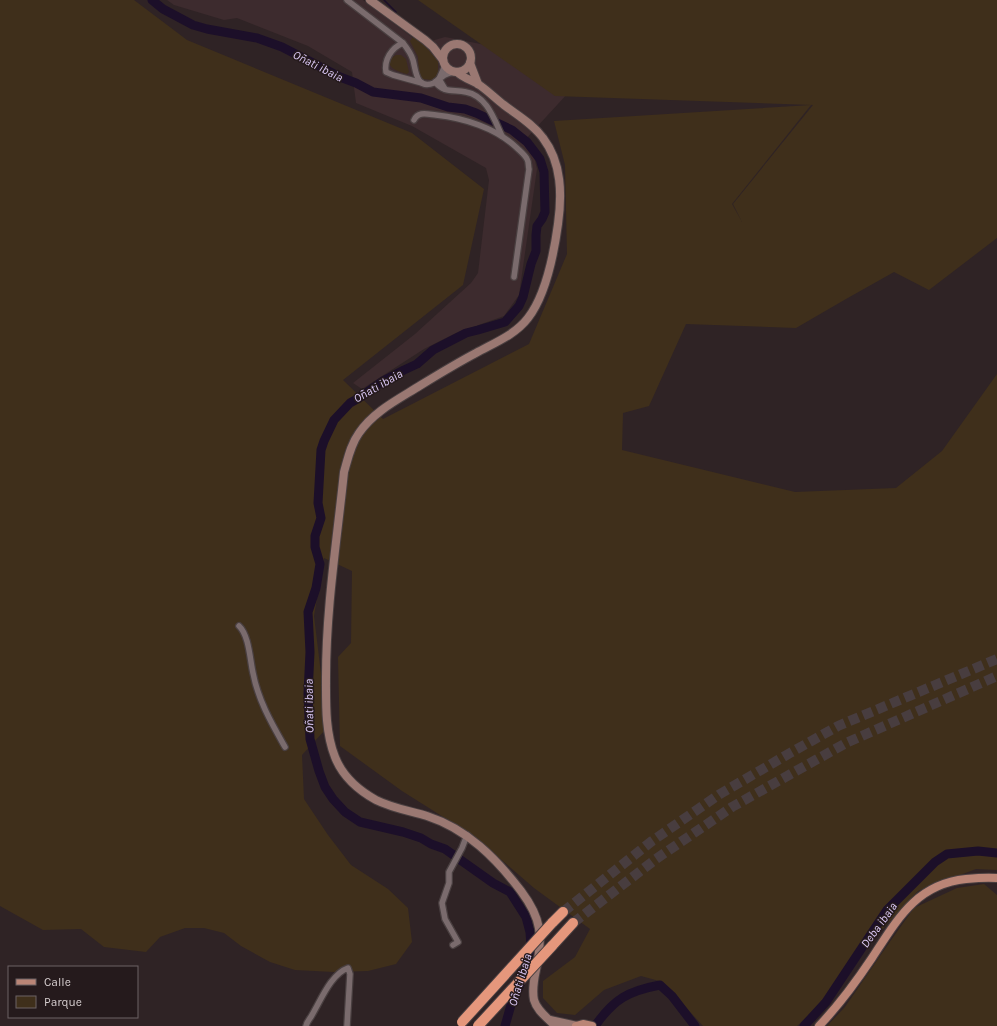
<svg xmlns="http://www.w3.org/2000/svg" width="997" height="1026" viewBox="0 0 997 1026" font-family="Karla,sans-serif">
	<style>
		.built { fill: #3d2b2e }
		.green { fill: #3f2f1b }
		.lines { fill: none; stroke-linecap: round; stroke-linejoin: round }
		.stream { stroke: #1c0f29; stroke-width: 1.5 }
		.river { stroke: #1c0f29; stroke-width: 9 }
		.motorway-tunnel { stroke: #483d3f; stroke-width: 10; stroke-dasharray: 10 5; stroke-linecap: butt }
		.minor-casing { stroke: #493f40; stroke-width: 8 }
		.secondary-casing { stroke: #493f40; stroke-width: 10 }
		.primary-casing { stroke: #493f40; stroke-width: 10 }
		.motorway-casing { stroke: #493f40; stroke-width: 12 }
		.minor { stroke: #7a6b6d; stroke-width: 5.5 }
		.secondary { stroke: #9a7872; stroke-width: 8 }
		.primary { stroke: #ba8576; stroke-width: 8 }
		.motorway { stroke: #e5977c; stroke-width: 10 }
		.motorway-bridge-casing { stroke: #493f40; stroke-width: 12; stroke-linecap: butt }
		.motorway-bridge { stroke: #e5977c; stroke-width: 10 }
		.labels { text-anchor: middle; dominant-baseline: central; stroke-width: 3; stroke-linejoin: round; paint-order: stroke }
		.water-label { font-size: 12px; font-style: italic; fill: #ddcaf8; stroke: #251a1c }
	</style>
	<rect width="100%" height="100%" fill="#2f2325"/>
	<polygon class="built" points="167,0 363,0 421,44 445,37 506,49 569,92 523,142 534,157 537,169 519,295 504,316 456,333 424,349 362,389 353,383 415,334 471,283 478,273 489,180 486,168 412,126 356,103 352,72 308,46 237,18 224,20 174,5"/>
	<g class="green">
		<polygon points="0,0 134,0 187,40 412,133 484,189 463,285 343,380 383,419 529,344 567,254 565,165 554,121 811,105 732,204 742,222 733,204 813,105 555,96 418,0 997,0 997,238 929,290 894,272 846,299 796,328 686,324 649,406 623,413 622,450 795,492 896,488 942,451 997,374 997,870 976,869 918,891 879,933 814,1010 797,1026 703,1026 663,982 641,976 604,990 575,1015 557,1013 543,998 543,981 575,957 590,929 534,888 475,837 402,791 340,746 338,657 351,643 352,571 324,558 314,616 323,690 325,730 302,755 304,799 328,835 351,865 388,889 408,908 412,942 396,964 368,971 334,972 295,970 270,962 241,946 224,933 204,928 185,928 160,937 146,952 104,947 81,929 43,930 0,906"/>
		<polygon points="413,37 424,45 438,61 438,75 432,80 423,79 418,73 419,72 418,57 410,41"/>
		<path d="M396,55H401L406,59L409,72L407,74C398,72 380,65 396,55Z"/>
		<polygon points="984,884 997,895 997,1026 827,1026 845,1007 889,943 914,908 957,888"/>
	</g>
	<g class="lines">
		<polyline class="stream" points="384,0 396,12"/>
		<g class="river">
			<polyline points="152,0 163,9 193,25 207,29 257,38 282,47 340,77 356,83 373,92 421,98 448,107 465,109 476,113 512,130 527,142 540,159 544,172 545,212 542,219 537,226 536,235 536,251 531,264 523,297 519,306 505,322 478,330 466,333 433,350 417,364 404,370 383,381 359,398 350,403 334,420 324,441 321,450 318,503 321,518 315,536 315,547 320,564 316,588 308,612 310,652 308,694 310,739 319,771 325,787 333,799 345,812 360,822 403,832 421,838 431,844 445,849 493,883 510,892 526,917 530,932 531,947 529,957 523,978 511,1005 505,1026"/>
			<path d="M595,1026C614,999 628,991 660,985L672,996L695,1026"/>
			<polyline points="804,1026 826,1002 887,910 935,862 947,854 978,851 997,853"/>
		</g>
		<g class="motorway-tunnel">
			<polyline points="563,912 652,841 720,794 790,753 838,726 997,659"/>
			<polyline points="573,923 656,859 732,807 846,743 997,676"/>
		</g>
		<g class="minor-casing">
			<g id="minor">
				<path d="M347,0L403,43C407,48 411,53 413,60C416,71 416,90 434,83C437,81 439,78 442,77C445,74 449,73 453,72"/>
				<path d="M403,43C391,48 384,60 386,72L393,75L422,83"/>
				<polyline points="444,63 444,68 439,79 445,89"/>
				<path d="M435,82C445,94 454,89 466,92C487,96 494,119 502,136"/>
				<path d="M414,120C418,111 427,114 436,115C464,118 496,128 517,148C520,151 525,155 527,159C529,162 528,166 529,169L514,277"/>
				<path d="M239,626C249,635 250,660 253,673C258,700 272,724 285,747"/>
				<polyline points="453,945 458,942 445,919 442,903 449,883 449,872 462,848 467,835"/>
				<path d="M306,1026C307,1021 310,1019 312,1015C321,1000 331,974 348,968L350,974L347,1026"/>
			</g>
		</g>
		<g class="secondary-casing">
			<g id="secondary">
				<polyline points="370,0 425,40 433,47 443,60"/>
				<circle cx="457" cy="58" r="14"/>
				<polyline points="470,63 478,84"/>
				<path d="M457,72C463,78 471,80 478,84C487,90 495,98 504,105C517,115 533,124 543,138C562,163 562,195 558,224C554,253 546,295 528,318C515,335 494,343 476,353C457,363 439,374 421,385C399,399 374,411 359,433C351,444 348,458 344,472C337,540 326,608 326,677C326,703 325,732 335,757C342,775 358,790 376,800C392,808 410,811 427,816C467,829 496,858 521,891C542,919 543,936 536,970C534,979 532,990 534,1000C537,1011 548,1018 555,1026"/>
				<polyline points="550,1020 577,1026"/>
			</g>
		</g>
		<g class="primary-casing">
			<g id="primary">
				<polyline points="576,1026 583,1024 592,1026"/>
				<path d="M819,1026C839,1005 856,982 872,958C897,920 916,884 966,879C976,878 987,877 997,878"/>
			</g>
		</g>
		<g class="motorway-casing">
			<g id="motorway">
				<polyline points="552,923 563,912"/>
				<polyline points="552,946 573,923"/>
			</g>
		</g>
		<use href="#minor" class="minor"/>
		<use href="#secondary" class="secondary"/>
		<use href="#primary" class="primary"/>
		<use href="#motorway" class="motorway"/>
		<g class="motorway-bridge-casing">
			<g id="motorway-bridge">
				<polyline points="462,1022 552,923"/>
				<polyline points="478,1026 552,946"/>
			</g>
		</g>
		<use href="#motorway-bridge" class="motorway-bridge"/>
	</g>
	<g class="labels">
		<g class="water-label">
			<text transform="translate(318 66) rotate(27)">Oñati ibaia</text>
			<text transform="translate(378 386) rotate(-30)">Oñati ibaia</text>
			<text transform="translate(309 706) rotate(-91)">Oñati ibaia</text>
			<text transform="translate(879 925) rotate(-54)">Deba ibaia</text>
			<text transform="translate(520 980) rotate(-73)">Oñati ibaia</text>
		</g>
	</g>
	<rect x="8" y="966" width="130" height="52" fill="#251a1c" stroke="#6c6264"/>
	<rect x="16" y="979" width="20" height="6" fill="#ba8576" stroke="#6c6264"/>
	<text x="44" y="986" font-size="12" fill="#d7cfd0">Calle</text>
	<rect x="16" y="996" width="20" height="12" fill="#3f2f1b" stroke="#6c6264"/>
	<text x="44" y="1006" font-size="12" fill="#d7cfd0">Parque</text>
</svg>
